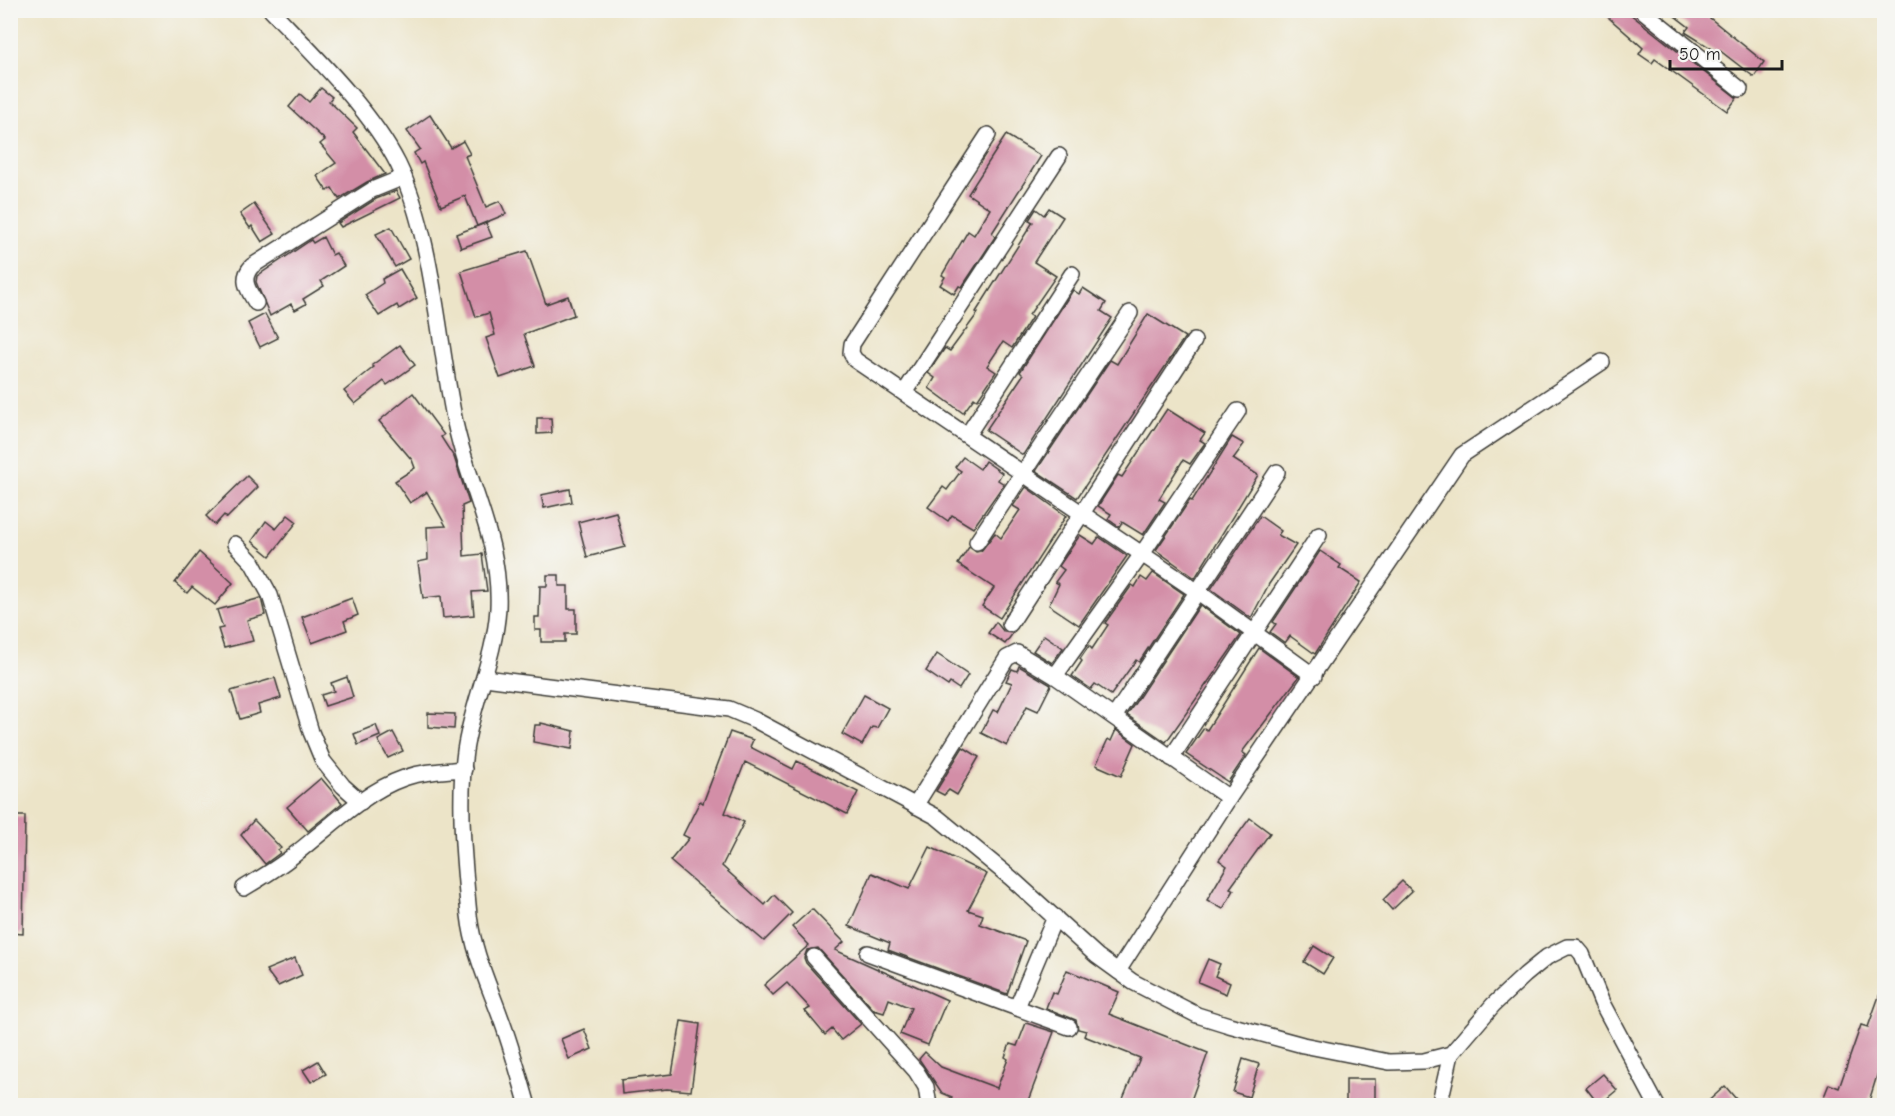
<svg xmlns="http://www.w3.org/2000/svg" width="1895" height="1116" viewBox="0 0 1895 1116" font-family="'Comic Neue',sans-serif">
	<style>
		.building { fill: #d38ea7 }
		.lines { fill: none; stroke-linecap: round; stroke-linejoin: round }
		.minor-casing { stroke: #3b3a36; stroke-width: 18 }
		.minor { stroke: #fff; stroke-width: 15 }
	</style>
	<rect width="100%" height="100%" fill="#f6f6f2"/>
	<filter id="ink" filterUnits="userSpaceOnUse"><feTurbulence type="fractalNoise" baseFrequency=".0167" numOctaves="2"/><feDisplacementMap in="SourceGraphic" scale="12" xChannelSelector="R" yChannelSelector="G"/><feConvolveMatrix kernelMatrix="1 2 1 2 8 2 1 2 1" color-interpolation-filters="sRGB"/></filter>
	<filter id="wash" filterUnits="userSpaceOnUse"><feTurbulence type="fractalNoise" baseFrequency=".008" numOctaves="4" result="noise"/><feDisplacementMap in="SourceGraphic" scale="24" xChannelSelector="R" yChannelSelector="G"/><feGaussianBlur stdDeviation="1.35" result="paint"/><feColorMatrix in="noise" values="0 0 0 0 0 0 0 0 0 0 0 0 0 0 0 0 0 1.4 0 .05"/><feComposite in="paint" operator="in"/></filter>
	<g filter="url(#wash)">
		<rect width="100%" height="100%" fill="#ece4c8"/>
		<g id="blocks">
			<g class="building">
				<polygon points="1600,10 1625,10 1737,98 1727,111 1655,59 1652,63 1639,54 1643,48"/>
				<polygon points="1667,10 1700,10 1764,62 1754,77 1719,50 1717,52 1685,32 1689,27"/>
				<polygon points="321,88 332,97 329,101 357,128 353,132 385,174 367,182 339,199 332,188 327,191 317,176 336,163 320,144 325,140 289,107 300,94 309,102"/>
				<polygon points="430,115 451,148 463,141 470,154 465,156 486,207 500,201 506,214 477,226 465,196 441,206 423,162 420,164 414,153 420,149 407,131"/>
				<polygon points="1006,135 1041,156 992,233 995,237 962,287 959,286 954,294 940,285 945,277 942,275 968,231 974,235 990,209 968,194"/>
				<polygon points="396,191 400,198 341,227 338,223 376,199"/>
				<polygon points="254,204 275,234 262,242 252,226 250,228 240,214"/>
				<polygon points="1049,208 1063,217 1034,262 1056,276 1029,315 1032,317 1012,348 1003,342 987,366 996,372 977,400 974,398 963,413 929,388 935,378 928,373 945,348 950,351 978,313 976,312 1033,222 1029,220 1036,209 1044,215"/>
				<polygon points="486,223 492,237 461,248 456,234"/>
				<polygon points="391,227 409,259 395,267 376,234"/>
				<polygon points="323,237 332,255 336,253 344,266 321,281 324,286 303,299 306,304 295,310 291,304 270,316 256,282 257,276 311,240 313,243"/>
				<polygon points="527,251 546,304 568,296 574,315 524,334 535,366 500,378 486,338 495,335 489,313 476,317 461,271"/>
				<polygon points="400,269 417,298 399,309 397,305 379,316 365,295 383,283 382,279"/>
				<polygon points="1083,288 1106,303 1101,311 1112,318 1023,455 986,430 1023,375 1020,372 1073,290 1079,294"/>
				<polygon points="265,314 278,338 260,347 248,323"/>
				<polygon points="1148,314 1185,337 1077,498 1036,471 1110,360 1117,364"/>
				<polygon points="400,345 415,365 387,385 384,381 355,404 344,391 374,367 372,365"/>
				<polygon points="413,393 444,435 441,437 454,457 469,503 462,506 464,556 482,554 487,591 472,592 474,615 443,618 441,596 423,598 418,562 428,560 427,527 446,526 427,492 410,503 395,481 415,468 412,460 379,421"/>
				<polygon points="1167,409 1205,433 1200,440 1205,443 1190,464 1183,460 1159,499 1165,502 1143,535 1122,522 1119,527 1108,519 1111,514 1098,506 1118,475 1122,477"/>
				<polygon points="537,418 551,418 552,433 537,434"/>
				<polygon points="1232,437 1244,444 1233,459 1258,475 1195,578 1156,550 1190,500 1192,501"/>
				<polygon points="963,457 980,469 985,461 1002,473 998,480 1004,484 973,528 952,515 948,521 928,507 943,487 947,490 961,471 955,467"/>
				<polygon points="247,476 258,487 227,518 224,515 215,525 206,516"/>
				<polygon points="1026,487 1066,516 1000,618 982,606 994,588 958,564 969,547 976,552 981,551 995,533 1001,538 1020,510 1013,506"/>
				<polygon points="570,489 572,502 544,508 541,495"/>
				<polygon points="616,512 625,547 587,557 578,522"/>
				<polygon points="288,515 297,522 270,556 252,541 266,521 276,529"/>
				<polygon points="1260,516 1281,531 1278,535 1296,545 1269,584 1251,618 1211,589"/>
				<polygon points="1080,535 1094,544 1099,537 1127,556 1079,625 1049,605 1059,584 1055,582 1064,570 1059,566"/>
				<polygon points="1320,551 1341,565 1339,568 1361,582 1315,654 1290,636 1285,643 1270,632 1276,624 1273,622"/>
				<polygon points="199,552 233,583 215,605 192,587 187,593 175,583"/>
				<polygon points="1153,573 1184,594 1139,662 1136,660 1111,695 1095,684 1091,689 1072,676 1082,661 1080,659 1089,646 1092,649 1108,625 1105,623 1132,585 1135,587 1141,577 1147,581"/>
				<polygon points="547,575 559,575 559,586 568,586 568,609 576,609 576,634 565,634 565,642 541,642 541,630 535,630 535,617 539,617 540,586 547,586"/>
				<polygon points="261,598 265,615 247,620 253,641 224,648 218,629 223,628 217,610"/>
				<polygon points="352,598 358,615 344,621 347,630 312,643 302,617"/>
				<polygon points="1200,605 1241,635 1166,742 1127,715"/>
				<polygon points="996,622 1004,632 1013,633 1005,644 988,633"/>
				<polygon points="1044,635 1063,648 1052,663 1033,651"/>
				<polygon points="1259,648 1299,677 1242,752 1246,755 1228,782 1186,754 1204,728 1207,730"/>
				<polygon points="937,654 968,675 959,689 950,683 948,686 926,671"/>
				<polygon points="1019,666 1051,685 1038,711 1027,706 1007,746 981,733 993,710 998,712 1012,683 1006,681 1012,669 1017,671"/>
				<polygon points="347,677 353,697 325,706 321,695 334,691 331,683"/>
				<polygon points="275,678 281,698 258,705 260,713 240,719 231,691"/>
				<polygon points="864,695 888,708 877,728 872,727 862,745 842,734"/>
				<polygon points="428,713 455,714 454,729 428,727"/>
				<polygon points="541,723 574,731 572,749 533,742 535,725 541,725"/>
				<polygon points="376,725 380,736 358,745 354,734"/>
				<polygon points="1116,730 1135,744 1121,776 1096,765 1108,739 1111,741"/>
				<polygon points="393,732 403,751 388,758 378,740"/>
				<polygon points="730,732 753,740 750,747 793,769 797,761 858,792 847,814 745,762 725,813 744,822 722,866 765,905 774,895 792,913 764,941 670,861 689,838 683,835 700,801 703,803"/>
				<polygon points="963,747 979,757 957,795 949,790 944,795 936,791"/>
				<polygon points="321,778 342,803 308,831 287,807"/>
				<polygon points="10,816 25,816 23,934 10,933"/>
				<polygon points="1250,818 1270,833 1230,888 1234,890 1223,909 1207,900 1227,866 1219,860"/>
				<polygon points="254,820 281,848 278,850 280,853 265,864 241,835"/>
				<polygon points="930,847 987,874 968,910 983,915 980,924 1026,941 1007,994 888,950 890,943 849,926 872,873 909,889"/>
				<polygon points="1402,881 1412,891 1392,910 1383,900"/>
				<polygon points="812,909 844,942 835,950 947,1000 928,1045 900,1034 911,1008 889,999 884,1013 874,1010 818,948 807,950 804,958 806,963 861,1024 841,1040 832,1029 825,1035 805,1011 810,1008 787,983 773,995 764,985 809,945 792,927"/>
				<polygon points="1314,946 1333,958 1323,974 1304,962"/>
				<polygon points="295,958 302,975 278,986 266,970"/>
				<polygon points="1208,959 1220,964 1215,976 1230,983 1226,994 1198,982"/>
				<polygon points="1067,970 1119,992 1109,1014 1208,1053 1189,1106 1120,1106 1140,1058 1084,1036 1086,1031 1078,1029 1076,1020 1046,1008 1052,992 1057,994"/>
				<polygon points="1883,985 1884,1053 1870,1098 1866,1106 1841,1106 1823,1099 1829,1084 1839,1088 1861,1025 1868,1027"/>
				<polygon points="681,1021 700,1024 691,1091 667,1089 622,1094 621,1080 672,1074"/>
				<polygon points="1026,1023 1054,1032 1026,1106 943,1106 952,1097 942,1093 919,1059 925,1052 941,1067 997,1088 1008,1059 1005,1057 1010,1044 1017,1046"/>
				<polygon points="584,1029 592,1049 569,1059 561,1039"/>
				<polygon points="1243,1059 1259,1064 1249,1097 1233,1092"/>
				<polygon points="318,1061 326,1074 311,1082 303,1070"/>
				<polygon points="1603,1074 1617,1090 1599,1105 1586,1088"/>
				<rect x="1346" y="1079" width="29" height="27"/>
				<polygon points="1725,1086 1736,1099 1729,1106 1703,1106"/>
			</g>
		</g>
	</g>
	<g filter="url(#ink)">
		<use href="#blocks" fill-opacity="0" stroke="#3b3a36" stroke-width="1.5"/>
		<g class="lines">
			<g class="minor-casing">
				<g id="minor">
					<path d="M271,10C314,55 370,109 398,164C434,238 438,345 456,427C470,490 501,541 498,608C495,658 472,703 465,751C458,802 464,864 469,915C473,951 488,983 500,1016C511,1045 519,1075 528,1106"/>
					<polyline points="1642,10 1740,89"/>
					<polyline points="988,135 852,344 851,353 855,360 1198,592 1314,676"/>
					<path d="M256,303C248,290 240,279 252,266L372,190L404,177"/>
					<polyline points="904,393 1059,156"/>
					<polyline points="968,434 1072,274"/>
					<polyline points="977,542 1130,313"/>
					<polyline points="235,544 252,562 270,595 311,732 323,761 343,786 361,802"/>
					<polyline points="1010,624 1194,341"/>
					<polyline points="1055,676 1142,554 1238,411"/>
					<polyline points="485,678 729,709 755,720 937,817 1011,878 1097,956 1133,982 1197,1015 1229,1025 1303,1045 1389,1062 1424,1061 1451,1054 1493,1005 1525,975 1547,957 1567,947 1576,947 1582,954 1602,1003 1657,1106"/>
					<polyline points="1114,717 1277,472"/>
					<polyline points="1171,758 1319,535"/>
					<polyline points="915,806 1007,658 1017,653 1055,676 1229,798"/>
					<path d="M244,888C261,878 278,868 294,855C328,829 363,792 404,778C424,771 444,771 464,769"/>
					<polyline points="868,953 1069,1027"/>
					<polyline points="814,957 916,1071 926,1087 929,1106"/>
					<polyline points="1118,971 1229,798 1462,455 1602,362"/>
					<polyline points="1017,1007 1055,917"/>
					<polyline points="1439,1106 1451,1054"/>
				</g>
			</g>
			<use href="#minor" class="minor"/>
		</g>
	</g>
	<rect width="1895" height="1116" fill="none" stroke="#f6f6f2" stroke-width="36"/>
	<path d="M1670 60v9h112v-9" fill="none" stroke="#1c1c1c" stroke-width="3"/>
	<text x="1679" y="60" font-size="18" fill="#1c1c1c" stroke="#f6f6f2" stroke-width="4.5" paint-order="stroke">50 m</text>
</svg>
